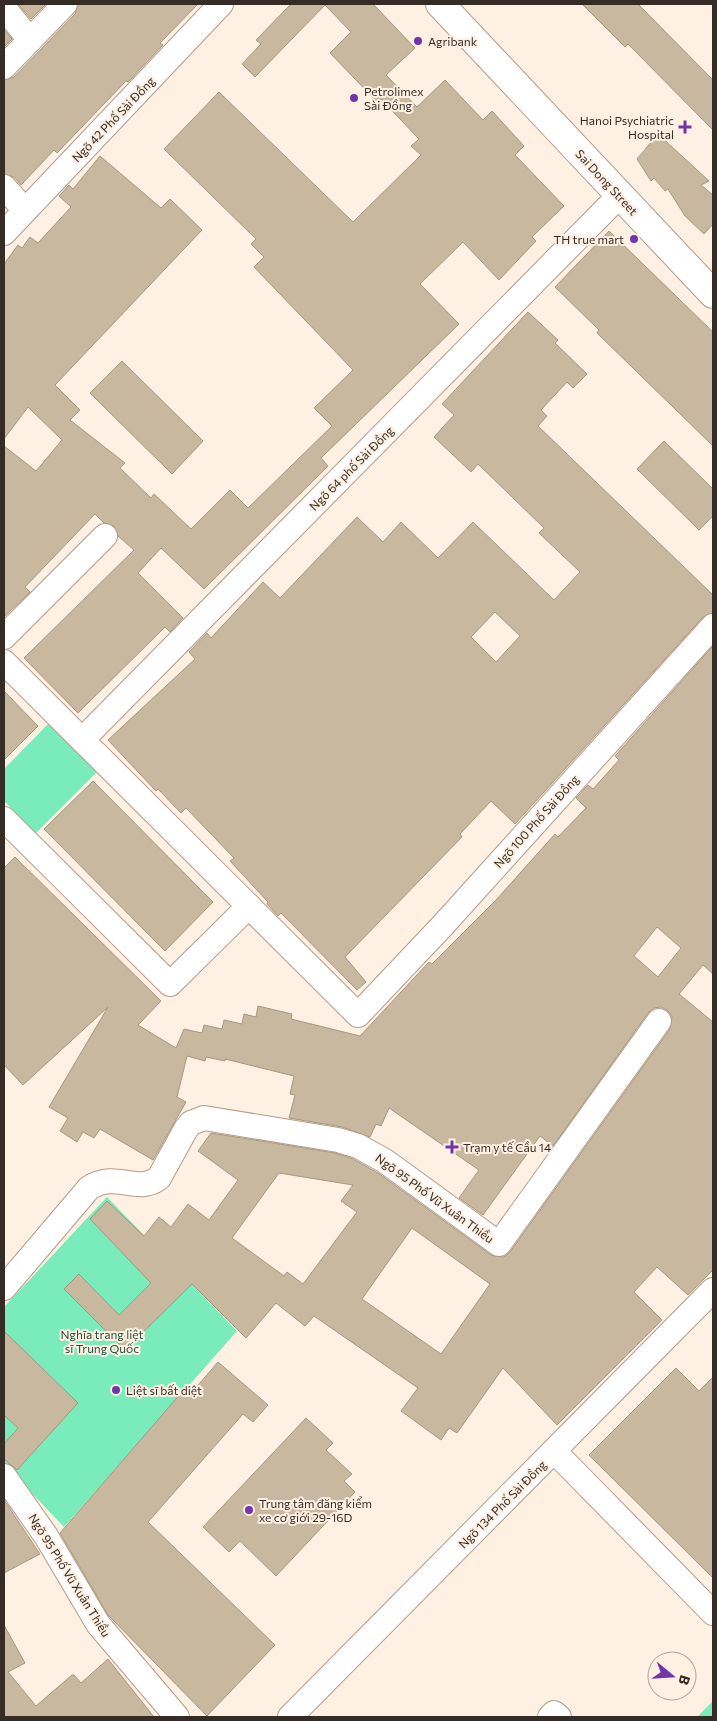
<svg xmlns="http://www.w3.org/2000/svg" width="717" height="1721" viewBox="0 0 717 1721" font-family="Commissioner,sans-serif">
	<style>
		.green { fill: #7aebba }
		.building { fill: #c7b89f; stroke: #a6977f; fill-rule: evenodd }
		.lines { fill: none; stroke-linecap: round; stroke-linejoin: round }
		.minor-casing { stroke: #b39c89; stroke-width: 26 }
		.tertiary-casing { stroke: #b39c89; stroke-width: 30 }
		.minor { stroke: #fff; stroke-width: 24 }
		.tertiary { stroke: #fff; stroke-width: 28 }
		.poi-dot { fill: #7334a9; stroke: #fff0e4; stroke-width: 2 }
		.labels { text-anchor: middle; dominant-baseline: central; stroke-width: 4; stroke-linejoin: round; paint-order: stroke }
		.poi-label { font-size: 12px; fill: #352c25; stroke: #fff0e4; text-anchor: start }
		.street-label { font-size: 12px; fill: #352c25; stroke: #fff0e4 }
		.park-label { font-size: 12px; fill: #20503c; stroke: #fff0e4 }
	</style>
	<rect width="100%" height="100%" fill="#fff0e4"/>
	<g class="green">
		<polygon points="50,722 98,771 36,833 4,801 4,769"/>
		<polygon points="107,1197 237,1331 64,1527 4,1464 4,1307"/>
		<polygon points="713,1701 713,1717 697,1717"/>
	</g>
	<g class="building">
		<polygon points="18,4 46,4 31,19"/>
		<polygon points="78,4 198,4 160,43 163,45 128,82 126,81 57,153 54,150 21,185 14,177 4,174 4,80 14,77 75,14"/>
		<polygon points="291,4 373,4 415,48 386,75 417,107 445,80 483,120 492,111 524,146 515,155 564,206 532,237 536,241 499,280 463,242 420,284 459,324 321,458 328,466 204,589 161,548 138,573 183,618 170,632 165,627 78,713 24,658 134,550 118,536 114,526 104,523 95,514 25,587 30,592 4,617 4,446 36,471 62,440 28,407 4,439 4,264 18,245 22,248 30,237 38,243 71,207 59,196 69,185 73,189 100,156 161,208 170,199 202,230 55,385 80,410 70,420 125,463 120,468 151,498 154,494 191,529 230,490 248,508 332,426 314,408 353,370 254,267 264,257 251,244 256,239 164,149 219,92 353,222 421,155 411,146 419,139 381,99 378,103 330,53 351,32 325,5 255,77 242,64 261,44 256,40"/>
		<polygon points="582,4 638,4 713,80 713,130 628,44 625,47"/>
		<polygon points="4,30 12,39 4,47"/>
		<polygon points="658,134 709,181 701,185 713,195 713,224 704,234 685,216 668,189 665,191 654,178 651,181 637,159"/>
		<polygon points="609,231 713,332 713,446 597,333 599,330 555,287"/>
		<path d="M528,312L558,340L555,343L587,374L573,388L567,382L541,410L547,416L538,426L713,595V613L703,617L515,824L491,801L460,834L462,837L345,957L366,982L357,990L281,913L278,916L267,904L268,902L230,861L234,858L186,808L181,813L158,789L156,791L108,740L195,659L189,652L207,633L211,638L263,582L280,598L357,517L383,542L401,522L438,558L473,522L554,600L580,572L539,533L544,528L478,464L471,472L434,437L454,415L442,404ZM495,612L520,636L496,662L471,637Z"/>
		<polygon points="122,361 203,441 172,474 90,393"/>
		<polygon points="664,441 713,489 713,516 699,530 637,469"/>
		<path d="M713,646V974L703,965L679,994L713,1022V1270L688,1295L657,1267L634,1292L662,1320L557,1425L503,1368L457,1433L449,1428L441,1440L401,1411L418,1388L314,1316L305,1326L276,1303L246,1338L192,1284L125,1350L64,1289L79,1274L119,1315L151,1283L90,1219L107,1201L144,1236L159,1217L171,1227L188,1204L209,1220L238,1180L198,1151L211,1133L335,1153L353,1159L378,1173L491,1255L504,1257L510,1252L670,1029L672,1016L667,1010L661,1007L654,1008L648,1013L553,1146L540,1136L483,1215L459,1198L479,1170L389,1108L381,1126L376,1124L370,1137L342,1127L289,1118L295,1095L290,1094L294,1076L225,1059V1061L206,1057L205,1061L187,1056L177,1097L186,1102L153,1160L100,1129L94,1138L83,1132L77,1142L60,1131L68,1118L49,1107L108,1007L23,1085L4,1065V868L15,857L161,1001L138,1025L176,1048L184,1029L202,1033L204,1025L222,1029L224,1020L242,1024L244,1014L256,1017L258,1006L292,1014L291,1019L360,1036L429,962L432,964L496,900L555,834L558,837L586,808L576,798L588,785L593,789L619,760L615,756ZM657,927L681,948L658,977L634,956ZM279,1173L353,1185L341,1201L357,1212L303,1284L287,1272L284,1276L232,1238ZM412,1228L490,1284L441,1354L362,1299Z"/>
		<polygon points="4,691 38,726 4,760"/>
		<polygon points="93,781 213,902 165,951 44,829"/>
		<polygon points="4,1331 78,1403 17,1470 4,1459 4,1444 18,1428 4,1415"/>
		<polygon points="218,1362 268,1405 253,1422 243,1414 148,1522 275,1645 207,1716 108,1615 60,1533 182,1392 188,1397"/>
		<polygon points="676,1368 699,1391 713,1377 713,1578 589,1455"/>
		<polygon points="306,1418 333,1443 326,1450 352,1474 344,1481 355,1492 276,1576 240,1541 229,1552 203,1527"/>
		<polygon points="4,1500 40,1554 4,1573"/>
		<polygon points="4,1625 25,1663 8,1672 36,1706 72,1675 74,1675 81,1683 108,1659 154,1717 4,1717"/>
	</g>
	<g class="lines">
		<g class="minor-casing">
			<g id="minor">
				<polyline points="4,8 30,40"/>
				<polyline points="4,67 65,4"/>
				<polyline points="4,187 25,210"/>
				<polyline points="4,233 221,4"/>
				<polyline points="4,637 105,536"/>
				<polyline points="4,662 358,1015 444,924 713,626"/>
				<polyline points="82,740 620,195"/>
				<polyline points="4,819 170,984 249,906"/>
				<path d="M4,1288L89,1188C116,1170 137,1195 159,1178L186,1129L191,1123L204,1118L338,1140L358,1146L385,1161L499,1244L659,1021"/>
				<polyline points="554,1451 713,1613"/>
				<polyline points="4,1476 46,1536 98,1624 177,1717"/>
				<polyline points="290,1717 713,1290"/>
				<polyline points="550,1717 554,1713 559,1717"/>
			</g>
		</g>
		<g class="tertiary-casing">
			<polyline id="tertiary" points="440,4 713,294"/>
		</g>
		<use href="#minor" class="minor"/>
		<use href="#tertiary" class="tertiary"/>
	</g>
	<g class="poi-dot">
		<circle cx="418" cy="41" r="5"/>
		<circle cx="354" cy="98" r="5"/>
		<path d="M682.5 119.5h5v5h5v5h-5v5h-5v-5h-5v-5h5z"/>
		<circle cx="634" cy="239" r="5"/>
		<path d="M449.5 1139.5h5v5h5v5h-5v5h-5v-5h-5v-5h5z"/>
		<circle cx="116" cy="1390" r="5"/>
		<circle cx="249" cy="1510" r="5"/>
	</g>
	<g class="labels">
		<g class="poi-label">
			<text x="428" y="41">Agribank</text>
			<text x="364" y="91">Petrolimex<tspan x="364" dy="14">Sài Đồng</tspan></text>
			<text x="674" y="120" text-anchor="end">Hanoi Psychiatric<tspan x="674" dy="14">Hospital</tspan></text>
			<text x="624" y="239" text-anchor="end">TH true mart</text>
			<text x="463" y="1147">Trạm y tế Cầu 14</text>
			<text x="126" y="1390">Liệt sĩ bất diệt</text>
			<text x="259" y="1503">Trung tâm đăng kiểm<tspan x="259" dy="14">xe cơ giới 29-16D</tspan></text>
		</g>
		<g class="street-label">
			<text transform="translate(113 119) rotate(-46)">Ngõ 42 Phố Sài Đồng</text>
			<text transform="translate(607 182) rotate(47)">Sai Dong Street</text>
			<text transform="translate(351 468) rotate(-45)">Ngõ 64 phố Sài Đồng</text>
			<text transform="translate(536 821) rotate(-48)">Ngõ 100 Phố Sài Đồng</text>
			<text transform="translate(435 1198) rotate(36)">Ngõ 95 Phố Vũ Xuân Thiều</text>
			<text transform="translate(502 1504) rotate(-45)">Ngõ 134 Phố Sài Đồng</text>
			<text transform="translate(70 1575) rotate(58)">Ngõ 95 Phố Vũ Xuân Thiều</text>
		</g>
		<g class="park-label">
			<text x="102" y="1334">Nghĩa trang liệt<tspan x="102" dy="14">sĩ Trung Quốc</tspan></text>
		</g>
	</g>
	<rect width="717" height="1721" fill="none" stroke="#352c25" stroke-width="10"/>
	<g transform="translate(672 1676) rotate(108)"><circle r="24" fill="#fff0e4" stroke="#aea298"/>
	<path d="M0-4L9 19L0 12L-9 19Z" fill="#7334a9"/>
	<text y="-8" font-size="14" font-weight="bold" text-anchor="middle" fill="#352c25">B</text>
	</g>
</svg>
